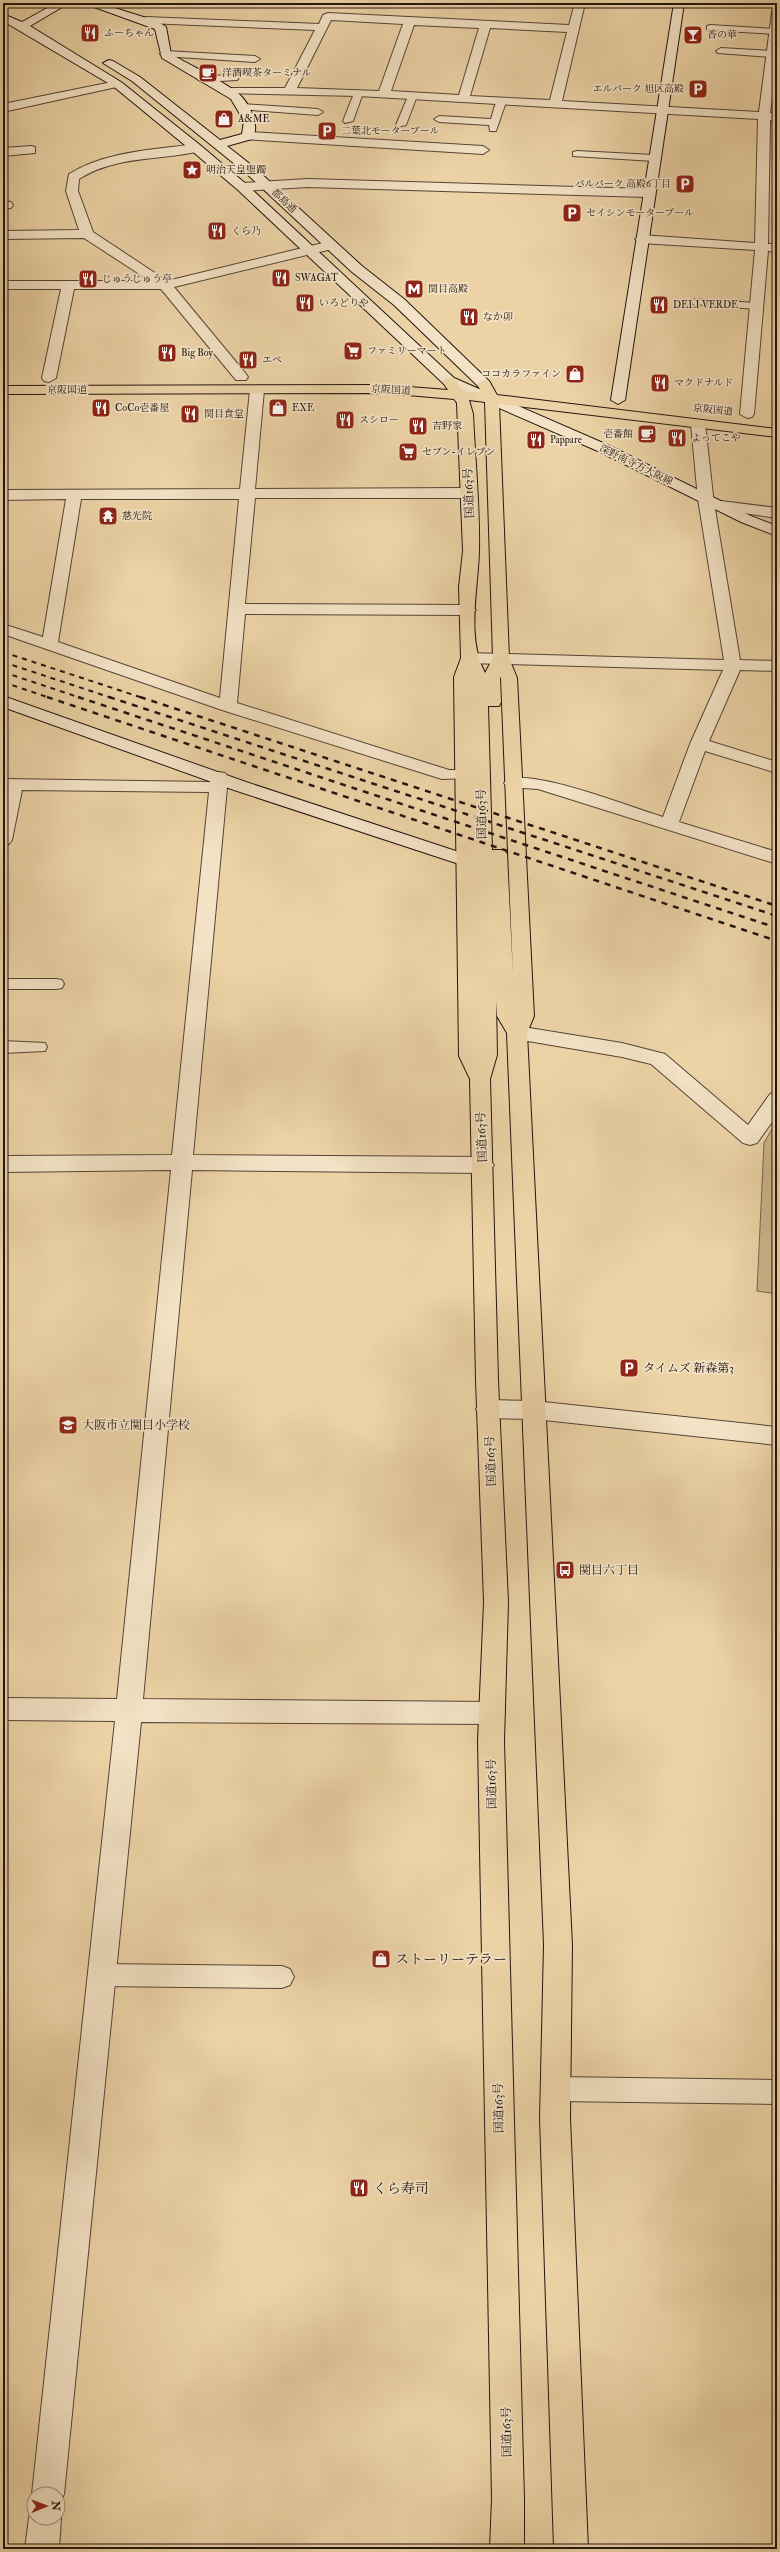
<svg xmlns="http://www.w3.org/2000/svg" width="780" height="2552" viewBox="0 0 780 2552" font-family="'IM FELL Double Pica','Noto Serif JP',serif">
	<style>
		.green { fill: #cab38c; stroke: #76644e }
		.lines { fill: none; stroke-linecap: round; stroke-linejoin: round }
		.lane-casing { stroke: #544436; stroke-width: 2 }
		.street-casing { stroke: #544436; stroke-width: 2 }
		.secondary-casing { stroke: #221510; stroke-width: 2 }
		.highway-casing { stroke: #221510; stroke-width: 2 }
		.lane { fill: #f3e2c5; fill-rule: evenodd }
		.street { fill: #f3e2c5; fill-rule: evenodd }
		.secondary { fill: #f3e2c5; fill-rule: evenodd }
		.highway { fill: #ecd3a6; fill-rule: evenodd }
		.rail-far1 { stroke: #221510; stroke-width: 2; stroke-dasharray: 5 5; stroke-linecap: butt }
		.rail { stroke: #221510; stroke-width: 2.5; stroke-dasharray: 6 6; stroke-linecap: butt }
		.labels { text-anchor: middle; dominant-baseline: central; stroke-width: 3.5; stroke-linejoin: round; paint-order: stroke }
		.far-poi-label { font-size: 10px; fill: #221510; stroke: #f3e2c5; text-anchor: start }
		.far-street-label { font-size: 10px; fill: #221510; stroke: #f3e2c5 }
		.street-label { font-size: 12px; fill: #221510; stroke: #f3e2c5 }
		.poi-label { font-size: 12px; fill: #221510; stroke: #f3e2c5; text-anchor: start }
		.near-poi-label { font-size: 14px; fill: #221510; stroke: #f3e2c5; text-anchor: start }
	</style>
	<rect width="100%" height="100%" fill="#ecd3a6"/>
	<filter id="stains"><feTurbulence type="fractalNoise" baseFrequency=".005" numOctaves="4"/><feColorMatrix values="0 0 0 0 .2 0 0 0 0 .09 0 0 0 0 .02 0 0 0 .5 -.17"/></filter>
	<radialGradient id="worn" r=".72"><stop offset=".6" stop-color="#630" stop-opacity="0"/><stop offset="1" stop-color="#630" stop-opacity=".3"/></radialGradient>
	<polygon class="green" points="777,1120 777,1294 757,1291 764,1143"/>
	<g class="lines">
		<g class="lane-casing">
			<g id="lane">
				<polygon points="710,25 775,29 777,34 707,30 707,26"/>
				<polygon points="721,48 772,51 777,54 772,57 718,53 716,51"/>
				<polygon points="165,51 255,56 260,59 255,62 162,56 160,54"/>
				<polygon points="234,75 239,78 237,80 202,82 197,79 202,76"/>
				<polygon points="355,91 363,93 353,121 345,123 343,121"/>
				<polygon points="409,94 417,96 406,125 398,127 396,125"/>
				<polygon points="501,99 506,102 496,131 490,131 489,125 439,122 434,119 439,116 491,119 496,102"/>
				<polygon points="242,104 318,109 323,112 318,115 239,109 239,105"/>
				<polygon points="577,151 654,155 659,158 654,161 573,156 573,152"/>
				<polygon points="697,299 756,303 762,306 756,309 693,304 693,300"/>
				<polygon points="3,979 56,979 62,980 64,984 62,988 56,989 3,989"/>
				<polygon points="3,1041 45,1043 47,1047 45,1051 3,1053"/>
				<polygon points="100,1964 282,1966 290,1969 294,1977 290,1985 282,1988 100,1986 92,1983 88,1975 92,1967"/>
				<polygon points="555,2077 777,2080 777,2104 555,2101 547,2097 543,2089 547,2081"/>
			</g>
		</g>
		<g class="street-casing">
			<g id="street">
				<path d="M575,3H585L562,101L759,112L772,12L777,9V58L770,113H777V121L770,120L768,244H777V252L768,251L754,414L752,417L747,418L740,414L755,250L641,243L635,239L641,235L755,243L758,119L358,96L223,93L219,92V88H285L315,30L146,23L141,20L146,17L319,24L323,15L328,13L569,25ZM331,20L403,24L379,91L297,88ZM414,25L479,28L459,95L391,91ZM490,28L567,32L550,100L470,96Z"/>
				<polygon points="117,81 123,84 121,86 3,112 3,104"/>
				<polygon points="248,132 483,146 489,150 483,154 244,139 244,133"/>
				<path d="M196,144L202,148L200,151C159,161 117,155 79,179L78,191L93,232L167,281L331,241L337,245L336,248L174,287L246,374L248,377L246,380H236L161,289H74L56,378L49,382L44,381L42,378L61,289H3V281H150L84,238L3,239V231L79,230L66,191L69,174C107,151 153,150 196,144Z"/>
				<polygon points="31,146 35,147 35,153 3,156 3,148"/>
				<polygon points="308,179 648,189 654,193 648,197 308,187 242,191 236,187 242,183"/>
				<polygon points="3,201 11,202 13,205 11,208 3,209"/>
				<path d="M257,386L264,390L255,489L469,488L477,493L469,498H255L245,604L468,605L476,610L468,615L245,614L237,703L449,770H470L473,774L470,778L442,779L222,710L3,634V624L43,637L66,499L3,500V490L240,489L250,390ZM81,499H239L220,698L58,642Z"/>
				<path d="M698,420L705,424L714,504L721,501L777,508V518L715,509L740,660L777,661V671L740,670L709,741L777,762V773L705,751L679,822L777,852V864L538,789L507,787L504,783L507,779C540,771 627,806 663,817L690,744L723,670L469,663L461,658L469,653L724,660L698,499L691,424Z"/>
				<polygon points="219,772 225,773 228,777 193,1155 483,1157 490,1160 494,1165 490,1170 483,1173 192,1170 143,1699 492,1702 501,1705 505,1713 501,1721 492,1724 141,1722 64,2494 58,2506 58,2494 34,2494 34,2500 32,2494 115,1721 3,1720 3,1698 117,1699 171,1170 3,1172 3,1156 172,1155 209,792 22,790 12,840 9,844 3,846 3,779 210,782 213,773"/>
				<polygon points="517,1026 622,1043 665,1054 748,1125 770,1094 777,1092 777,1115 757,1143 750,1145 743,1143 651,1064 622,1057 510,1038 507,1033 510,1028"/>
				<polygon points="488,1400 534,1401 777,1427 777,1445 534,1419 488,1418 480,1416 476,1409 480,1402"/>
				<polygon points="33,2506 34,2518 58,2518 58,2510 61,2518 59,2549 25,2549 29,2518"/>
			</g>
		</g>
		<g class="secondary-casing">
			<g id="secondary">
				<polygon points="56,3 69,3 30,26 121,82 200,145 246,184 454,378 610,446 751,516 777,526 777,536 741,522 600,452 444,384 238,190 192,151 113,86 3,21 3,14 22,22"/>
				<path d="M83,3H99L159,22L166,27L171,54C191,66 222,80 239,94C249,103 261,126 252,139L227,146L255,168L362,266L404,299L489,381L491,384L489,387H479L394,305L352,272L247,174L132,81L103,63L109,60L113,61L140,77L220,140L242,134L244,121L231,99L162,58L155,29Z"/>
				<polygon points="674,3 684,3 625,400 618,404 611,400"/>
				<polygon points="3,696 246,782 471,856 474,860 471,864 459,864 234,790 3,707"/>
			</g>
		</g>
		<g class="highway-casing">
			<path id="highway" d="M449,377L454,378L463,391L482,393L477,384L484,380L489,381L497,395L777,429V437L499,404L509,658L517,678L534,1016L527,1033L572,1945L570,2118L588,2549H554L540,2118L544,1945L507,1033L497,1016L496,1001L497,1055L490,1079L498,1380L508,1602L504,1741L524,2499V2549H490L492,2499L478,1741L484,1602L476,1380L470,1079L459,1056L454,677L461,658L459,587L463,551L457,403L454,399L384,393L3,394V386L384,385L448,390L442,381ZM469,400L485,402L493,658L485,673C466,638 478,590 479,551C480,506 475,459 473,414ZM500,677L501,678L513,975L507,854L504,850H492L488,706H499L501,702Z"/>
		</g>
		<use href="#lane" class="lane"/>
		<use href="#street" class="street"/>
		<use href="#secondary" class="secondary"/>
		<use href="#highway" class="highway"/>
		<g class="rail-far1">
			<polyline points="3,652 143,698"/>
			<polyline points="3,662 112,698"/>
			<polyline points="3,672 81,698"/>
			<polyline points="3,682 50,698"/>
		</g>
		<g class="rail">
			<polyline points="47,697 777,941"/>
			<polyline points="78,697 777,928"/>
			<polyline points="109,697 777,916"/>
			<polyline points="140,697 777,906"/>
		</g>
	</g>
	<defs>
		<g id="restaurant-square" transform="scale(1)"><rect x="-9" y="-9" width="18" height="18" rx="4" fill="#8f2418" stroke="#f3e2c5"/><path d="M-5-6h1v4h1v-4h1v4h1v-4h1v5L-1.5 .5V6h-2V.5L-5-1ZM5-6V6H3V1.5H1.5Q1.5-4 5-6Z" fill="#fff"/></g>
		<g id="bar-square" transform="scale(1)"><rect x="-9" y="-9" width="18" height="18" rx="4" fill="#8f2418" stroke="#f3e2c5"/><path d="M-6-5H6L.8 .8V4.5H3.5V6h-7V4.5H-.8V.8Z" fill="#fff"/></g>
		<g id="cafe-square" transform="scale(1)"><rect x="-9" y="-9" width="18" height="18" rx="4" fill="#8f2418" stroke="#f3e2c5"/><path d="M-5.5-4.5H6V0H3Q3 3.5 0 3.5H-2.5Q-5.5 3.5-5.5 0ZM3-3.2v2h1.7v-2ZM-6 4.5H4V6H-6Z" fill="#fff"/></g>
		<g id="parking-square" transform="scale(1)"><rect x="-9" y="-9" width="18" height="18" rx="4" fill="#8f2418" stroke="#f3e2c5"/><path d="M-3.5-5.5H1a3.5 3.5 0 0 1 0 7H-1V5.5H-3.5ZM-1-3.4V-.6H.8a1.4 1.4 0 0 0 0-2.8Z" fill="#fff"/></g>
		<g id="shop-square" transform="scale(1)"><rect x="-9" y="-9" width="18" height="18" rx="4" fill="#8f2418" stroke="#f3e2c5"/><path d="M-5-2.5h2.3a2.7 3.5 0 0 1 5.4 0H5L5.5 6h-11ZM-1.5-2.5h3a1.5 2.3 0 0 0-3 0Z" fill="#fff"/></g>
		<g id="sight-square" transform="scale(1)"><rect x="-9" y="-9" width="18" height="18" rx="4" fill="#8f2418" stroke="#f3e2c5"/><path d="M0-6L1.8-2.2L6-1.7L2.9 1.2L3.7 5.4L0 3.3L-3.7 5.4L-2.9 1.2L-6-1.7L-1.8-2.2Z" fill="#fff"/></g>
		<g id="metro-square" transform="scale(1)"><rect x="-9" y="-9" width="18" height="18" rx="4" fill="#8f2418" stroke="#f3e2c5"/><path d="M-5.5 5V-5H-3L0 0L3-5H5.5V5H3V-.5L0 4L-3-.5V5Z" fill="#fff"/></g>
		<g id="supermarket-square" transform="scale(1)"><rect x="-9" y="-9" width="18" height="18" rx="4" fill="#8f2418" stroke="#f3e2c5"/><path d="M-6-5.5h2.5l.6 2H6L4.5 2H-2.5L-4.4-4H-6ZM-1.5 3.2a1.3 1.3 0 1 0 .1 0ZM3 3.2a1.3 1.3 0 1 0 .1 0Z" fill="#fff"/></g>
		<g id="temple-square" transform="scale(1)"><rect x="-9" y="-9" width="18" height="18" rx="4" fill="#8f2418" stroke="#f3e2c5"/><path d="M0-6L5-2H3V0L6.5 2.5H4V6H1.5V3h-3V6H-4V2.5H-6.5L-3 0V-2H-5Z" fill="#fff"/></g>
		<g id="school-square" transform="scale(1)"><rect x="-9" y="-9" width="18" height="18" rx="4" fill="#8f2418" stroke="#f3e2c5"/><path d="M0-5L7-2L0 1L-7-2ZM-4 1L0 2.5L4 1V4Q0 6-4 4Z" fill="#fff"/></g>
		<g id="bus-square" transform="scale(1)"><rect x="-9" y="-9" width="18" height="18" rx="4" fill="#8f2418" stroke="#f3e2c5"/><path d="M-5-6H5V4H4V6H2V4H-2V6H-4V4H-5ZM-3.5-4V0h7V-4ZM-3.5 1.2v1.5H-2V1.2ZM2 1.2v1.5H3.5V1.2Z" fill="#fff"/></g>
	</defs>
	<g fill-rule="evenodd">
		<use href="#restaurant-square" x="90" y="33"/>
		<use href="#bar-square" x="693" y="35"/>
		<use href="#cafe-square" x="208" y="73"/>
		<use href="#parking-square" x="698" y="89"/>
		<use href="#shop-square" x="224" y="119"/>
		<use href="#parking-square" x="327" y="131"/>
		<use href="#sight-square" x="192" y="170"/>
		<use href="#parking-square" x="685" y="184"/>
		<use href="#parking-square" x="572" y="213"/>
		<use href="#restaurant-square" x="217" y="231"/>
		<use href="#restaurant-square" x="281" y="278"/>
		<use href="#restaurant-square" x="88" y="279"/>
		<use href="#metro-square" x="414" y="289"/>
		<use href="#restaurant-square" x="305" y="303"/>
		<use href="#restaurant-square" x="659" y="305"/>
		<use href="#restaurant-square" x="469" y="317"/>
		<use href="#supermarket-square" x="353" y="351"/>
		<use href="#restaurant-square" x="167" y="353"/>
		<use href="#restaurant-square" x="248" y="360"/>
		<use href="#shop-square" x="575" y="374"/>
		<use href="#restaurant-square" x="660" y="383"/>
		<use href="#restaurant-square" x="101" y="408"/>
		<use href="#shop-square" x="278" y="408"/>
		<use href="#restaurant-square" x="190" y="414"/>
		<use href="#restaurant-square" x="345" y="420"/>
		<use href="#restaurant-square" x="418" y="426"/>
		<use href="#cafe-square" x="647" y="434"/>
		<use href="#restaurant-square" x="677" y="438"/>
		<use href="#restaurant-square" x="536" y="440"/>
		<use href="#supermarket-square" x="408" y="452"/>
		<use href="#temple-square" x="108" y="516"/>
		<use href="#parking-square" x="629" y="1368"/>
		<use href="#school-square" x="68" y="1425"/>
		<use href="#bus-square" x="565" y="1570"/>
		<use href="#shop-square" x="381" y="1959"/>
		<use href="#restaurant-square" x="359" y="2188"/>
	</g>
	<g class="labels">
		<g class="far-poi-label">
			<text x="104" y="33">ふーちゃん</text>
			<text x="707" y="35">香の華</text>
			<text x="222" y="73">洋酒喫茶ターミナル</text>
			<text x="684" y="89" text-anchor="end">エルパーク 旭区高殿</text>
			<text x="238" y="119">A&amp;ME</text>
			<text x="341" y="131">二葉北モータープール</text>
			<text x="206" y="170">明治天皇聖躅</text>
			<text x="671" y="184" text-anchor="end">パルパーク 高殿6丁目</text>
			<text x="586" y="213">セイシンモータープール</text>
			<text x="231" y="231">くら乃</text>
			<text x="295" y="278">SWAGAT</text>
			<text x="102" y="279">じゅうじゅう亭</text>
			<text x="428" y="289">関目高殿</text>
			<text x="319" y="303">いろどりや</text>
			<text x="673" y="305">DELI VERDE</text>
			<text x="483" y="317">なか卯</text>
			<text x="367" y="351">ファミリーマート</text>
			<text x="181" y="353">Big Boy</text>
			<text x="262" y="360">エペ</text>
			<text x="561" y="374" text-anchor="end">ココカラファイン</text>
			<text x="674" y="383">マクドナルド</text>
			<text x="115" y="408">CoCo壱番屋</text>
			<text x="292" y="408">EXE</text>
			<text x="204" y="414">関目食堂</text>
			<text x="359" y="420">スシロー</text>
			<text x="432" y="426">吉野家</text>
			<text x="633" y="434" text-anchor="end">壱番館</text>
			<text x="691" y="438">よってこや</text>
			<text x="550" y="440">Pappare</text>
			<text x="422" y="452">セブン-イレブン</text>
			<text x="122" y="516">慈光院</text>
		</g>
		<g class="far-street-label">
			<text transform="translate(284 201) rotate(43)">都島通</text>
			<text x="67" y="390">京阪国道</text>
			<text transform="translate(391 390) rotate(3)">京阪国道</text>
			<text transform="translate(713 410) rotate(6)">京阪国道</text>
			<text transform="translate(636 465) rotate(26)">深野南寺方大阪線</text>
		</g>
		<g class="street-label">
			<text transform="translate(469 493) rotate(-92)">国道163号</text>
			<text transform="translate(482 814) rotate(-91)">国道163号</text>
			<text transform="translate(482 1137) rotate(-92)">国道163号</text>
			<text transform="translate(491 1461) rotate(-92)">国道163号</text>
			<text transform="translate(492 1784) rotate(-91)">国道163号</text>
			<text transform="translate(499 2108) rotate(-91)">国道163号</text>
			<text transform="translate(507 2432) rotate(-91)">国道163号</text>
		</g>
		<g class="poi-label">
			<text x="643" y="1368">タイムズ 新森第3</text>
			<text x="82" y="1425">大阪市立関目小学校</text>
			<text x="579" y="1570">関目六丁目</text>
		</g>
		<g class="near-poi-label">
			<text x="395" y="1959">ストーリーテラー</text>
			<text x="373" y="2188">くら寿司</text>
		</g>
	</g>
	<rect width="780" height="2552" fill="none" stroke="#ecd3a6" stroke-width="16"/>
	<rect x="4" y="4" width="772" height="2544" fill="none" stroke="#221510" stroke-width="2"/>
	<rect x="8" y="8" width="764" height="2536" fill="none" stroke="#221510"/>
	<g transform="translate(46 2506) rotate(89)"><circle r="19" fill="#f3e2c5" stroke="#9f907d"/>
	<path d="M0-3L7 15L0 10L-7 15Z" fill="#8f2418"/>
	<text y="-6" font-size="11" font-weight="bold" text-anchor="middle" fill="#221510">N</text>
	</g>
	<rect width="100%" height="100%" filter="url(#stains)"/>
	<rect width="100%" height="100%" fill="url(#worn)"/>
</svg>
